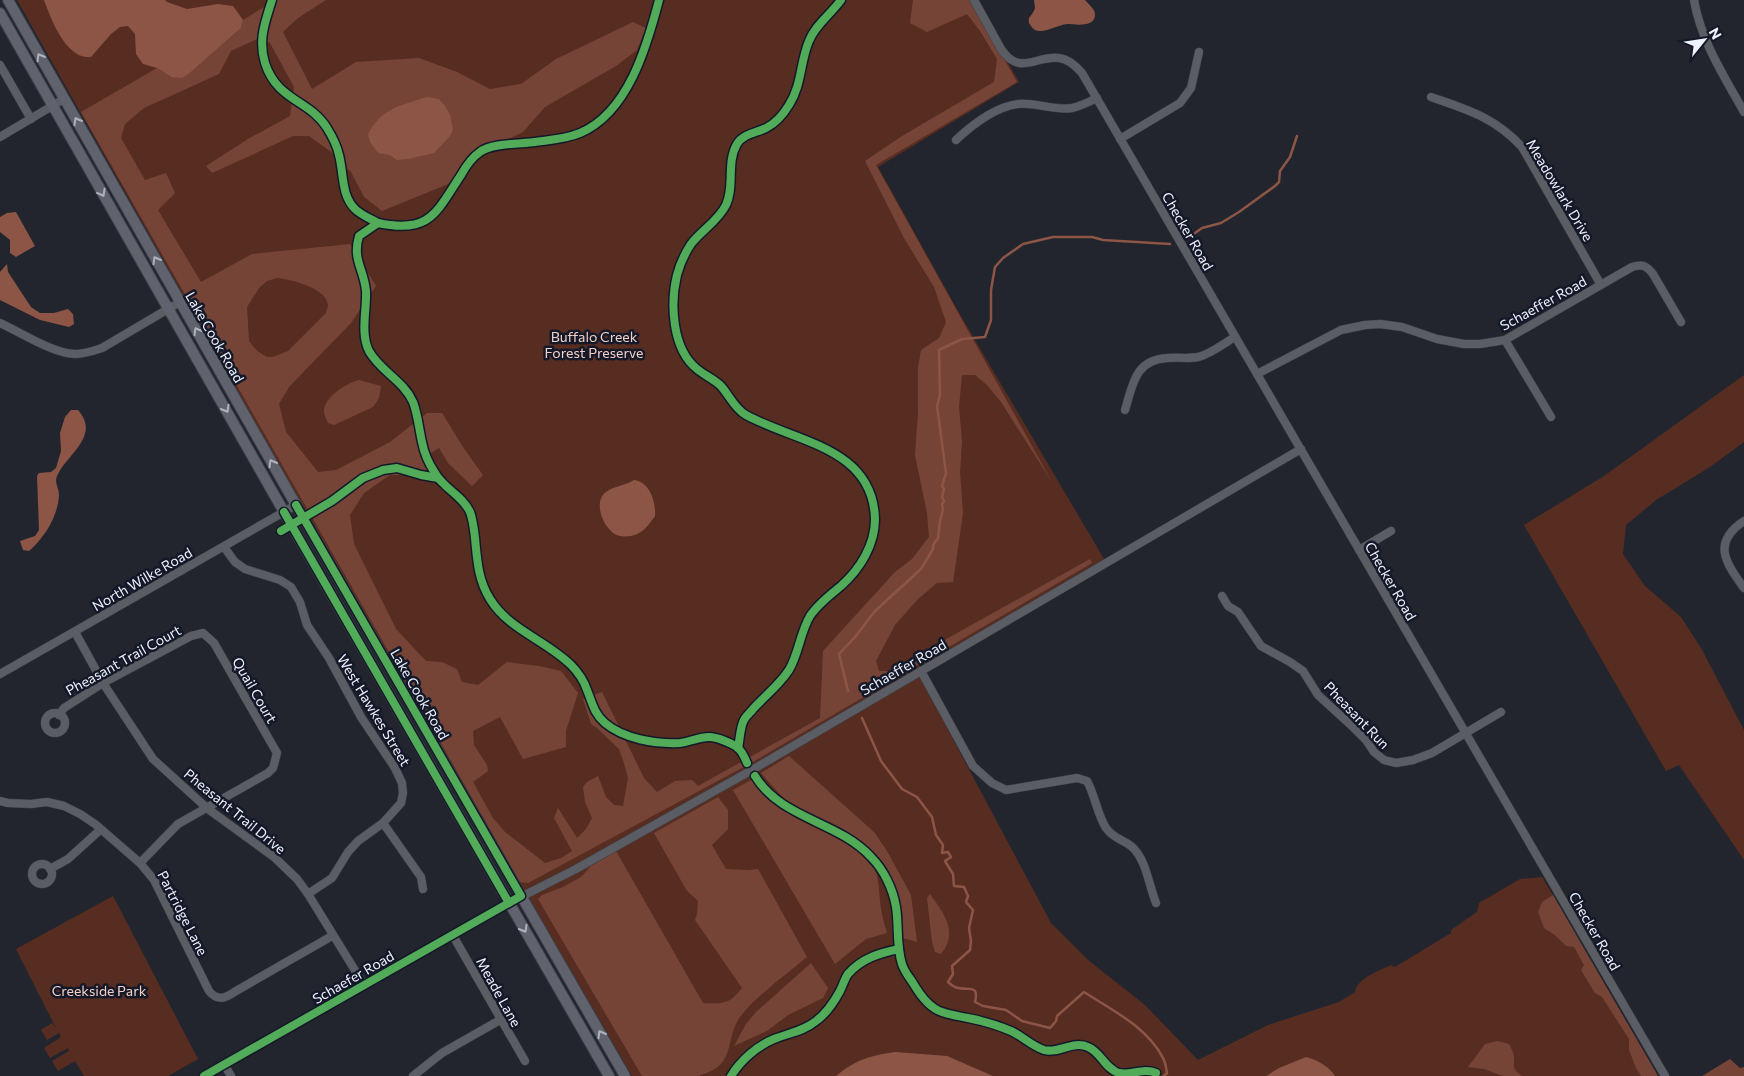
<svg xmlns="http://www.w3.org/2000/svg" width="1744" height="1076" viewBox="0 0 1744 1076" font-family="Commissioner,sans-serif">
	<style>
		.green { fill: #582d21 }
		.forest { fill: #764437; fill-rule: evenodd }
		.water { fill: #8c5546 }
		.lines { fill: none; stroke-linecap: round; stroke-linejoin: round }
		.stream { stroke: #8c5546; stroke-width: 2.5 }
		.minor-casing { stroke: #3e4048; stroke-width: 9 }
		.major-casing { stroke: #3e4048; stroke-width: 12 }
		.minor { stroke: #5b5d65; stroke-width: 8 }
		.major { stroke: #60636e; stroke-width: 10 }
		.cycleway-casing { stroke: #141929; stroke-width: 11 }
		.cycleway { stroke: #51ab58; stroke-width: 8 }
		.oneway { stroke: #aeb2bd }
		.labels { text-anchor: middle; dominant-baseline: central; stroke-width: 5; stroke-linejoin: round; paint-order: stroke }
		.street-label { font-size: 14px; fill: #eef2fe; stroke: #141929 }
		.park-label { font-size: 14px; fill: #f5cfc3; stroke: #141929 }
	</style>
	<rect width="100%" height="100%" fill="#22252e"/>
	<g class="green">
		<path d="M17,0H972L1019,82L878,167L958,311L1104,559L916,670L1051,923L1088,960L1145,1005L1198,1060L1268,1025L1339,1002L1355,992C1357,978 1379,971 1391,965L1395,967L1451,933V930L1477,912L1479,903L1520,879L1542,877L1553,895L1550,897L1653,1076H632L310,520Z"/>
		<polygon points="1744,375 1744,442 1710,467 1656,500 1626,525 1623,554 1645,586 1681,617 1701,648 1744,730 1744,860 1679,765 1666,771 1524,525 1604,476"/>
		<polygon points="113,896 198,1059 168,1076 84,1076 75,1061 58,1071 52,1061 69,1051 68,1048 50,1058 44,1048 61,1037 59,1033 47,1040 41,1030 52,1023 56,1028 16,949"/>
	</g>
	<g class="forest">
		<path d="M275,0H326L298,18L283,32L312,89L356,62L419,58L457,72L490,89L521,84L556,59L633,22L646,28L637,50L616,66L545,107L523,132L475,155L463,178L382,211L364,197L351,172L330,151L309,136H293L212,173L206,166L248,139L290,116L294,87L270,43L259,38L231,51L219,74L144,108L125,124L121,138L145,180L166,173L175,193L158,210L201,282L252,254L350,244L376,286L351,323L289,387L279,404L286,432L318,472L336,470L390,442L427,413H442L465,450L483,475L472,486L448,463L439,448L431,453L427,475H390L364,493L350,515L354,544L396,629L426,661L442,662L457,669L462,682L478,685L507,662L539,666L561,671L578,693L566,731V747L523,759L500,717L473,731L474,745L487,765L488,771L473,782L493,818L505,832L545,863L561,858L572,851L554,818L558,808L577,838L586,829L592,818L585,802L583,787L587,782L598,776L606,797L614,805L623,806L628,778L624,763L619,749L597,728L591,724L583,699L602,692L644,778L657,792L675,781L692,780L698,786L820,718L823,651L895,572L912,559L929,537L927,513L915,455L918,413V368L921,350L939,338L946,322L934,287L904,238L865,161L902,136L994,82L997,59L980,31L967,14L927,32L910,23L913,0H971L1017,82L876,165L1052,482L1001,402L987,385L975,375H962L959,407L962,441L960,473L963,513L953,582L937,583L918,599L895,625L876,661L879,671H889L1090,559L1092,563L751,763L528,883L520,882L81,112L157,68L171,77L191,72L241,28L243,20ZM277,278C290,279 327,288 328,305C328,308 326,310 326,313L288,351L273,357H267L257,351L249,341L247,307L259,288L267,281Z"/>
		<path d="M359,380L381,386L379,398L373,407L334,425L328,423C327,420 324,415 324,411C324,397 347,383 359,380Z"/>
		<path d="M789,756L874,832L887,851L911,895L917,942L903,938C901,918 899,899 892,881C875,838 832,834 799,811C784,800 773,787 761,773Z"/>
		<path d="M751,780C763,792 776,805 791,815C813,829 868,847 876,872C880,886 879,901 882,914C883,920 885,927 887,933L866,939L835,964L733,790Z"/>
		<path d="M718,797L728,810V829L712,845L726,869L748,870L758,869L807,957C786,975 757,995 740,1017C724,1040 737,1066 700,1075V1076H642L538,899L542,895L563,887L581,877L591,866L616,851L703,1003C723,1004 730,1004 742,988L695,920L697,914L698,901L687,891L654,833Z"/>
		<path d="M930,894C944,914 959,932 941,954L935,952L932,942L927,898Z"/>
		<polygon points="1553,895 1658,1076 1641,1076 1636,1068 1629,1050 1629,1039 1602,997 1595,993 1581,970 1584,965 1574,947 1566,946 1555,935 1544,928 1538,912 1542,902"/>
		<polygon points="811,963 828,988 823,998 788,1015 767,1031 734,1046 746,1024 756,1012"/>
		<path d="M1497,1041L1509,1044C1511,1048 1514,1053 1514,1057C1515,1068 1511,1068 1522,1076H1503L1484,1069L1468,1067L1485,1044Z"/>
		<polygon points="1730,1059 1740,1068 1744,1067 1744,1076 1702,1076"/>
	</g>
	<g class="water">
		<path d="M44,0H165L167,2L187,9L218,4L233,6L243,20L241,28L191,72L182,78L171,77L157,68L143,64L136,54L135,34L128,26L120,27L111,34L91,57C66,60 51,19 44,0Z"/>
		<path d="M1034,0H1085C1088,4 1096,9 1095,16C1093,28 1075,24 1067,24C1056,25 1038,38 1031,26C1029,24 1028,21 1029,18C1031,15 1034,12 1035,8Z"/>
		<path d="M427,97L439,99L445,106L450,115L453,130L450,136L434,153L408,159L397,160L390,155L378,153L370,142L368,134C383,107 400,106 427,97Z"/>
		<polygon points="16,212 35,246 16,257 10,253 10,240 0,232 0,217 7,213"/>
		<polygon points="7,264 8,272 31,307 40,313 54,313 68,309 73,314 74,324 69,327 40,320 0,300 0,272"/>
		<path d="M71,410H78C101,436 67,454 57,476C54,483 59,488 59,495C58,516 45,537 29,551L23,550L20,541L35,536L39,530L37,476L39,473L51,472L56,468L61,451L60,433L65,417Z"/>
		<path d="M634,480C650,482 656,502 655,516C651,521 646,530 639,533C635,536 625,537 620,536C606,534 591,503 606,492C614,486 626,485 634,480Z"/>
		<path d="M896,1052L947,1056L993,1076H836C855,1060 871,1055 896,1052Z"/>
		<path d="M1306,1057C1317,1060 1329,1066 1335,1076H1266L1279,1068Z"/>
	</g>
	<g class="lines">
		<g class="stream">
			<polyline points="1188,238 1202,228 1221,223 1239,212 1275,186 1279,182 1280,171 1290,157 1297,136"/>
			<polyline points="848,691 839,654 855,637 875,611 921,569 933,549 933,545 938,538 940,521 943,510 942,504 944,501 942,497 944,489 942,486 946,473 937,406 940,395 939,350 962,339 985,337 991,320 991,290 995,267 1003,258 1023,244 1053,237 1092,237 1103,240 1170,244"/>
			<path d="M862,718L881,761L902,789L917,797L932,817L936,835L943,845L942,853L948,852L951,857L945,861L953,874L954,886L964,887L968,896L966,902L973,910L969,928L971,941L970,950L952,966L953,974L948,982C950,984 952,986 955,987C966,992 980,982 975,1002L983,1006L1006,1010L1022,1021L1050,1028L1056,1021L1057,1016L1084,992C1112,1010 1147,1027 1163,1058C1166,1063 1166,1069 1167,1073L1164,1076"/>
		</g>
		<g class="minor-casing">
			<g id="minor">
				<path d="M974,0L1001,49C1020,77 1036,55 1059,58C1069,59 1076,66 1082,73L1665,1076"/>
				<path d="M1694,0C1701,41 1724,76 1744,112"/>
				<polyline points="0,65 31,119"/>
				<path d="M1431,97C1468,110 1494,117 1522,147L1601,285"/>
				<polyline points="0,137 64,99"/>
				<polyline points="1120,139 1180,103 1191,88 1199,52"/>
				<path d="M956,140C972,125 995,107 1018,104C1036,102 1054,111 1072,108C1081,106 1089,102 1097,98"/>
				<path d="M0,323C20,332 54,354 75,354C85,354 93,351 102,348L180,302"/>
				<polyline points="1505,340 1551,417"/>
				<path d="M1257,374L1341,330L1365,325L1380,324L1402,327L1437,339L1464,344H1480L1505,340L1632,267C1642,264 1646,265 1653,274L1681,322"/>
				<path d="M1125,410C1133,384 1135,360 1167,358C1177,357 1188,359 1198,357C1211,354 1224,343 1235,337"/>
				<path d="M1744,521C1711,543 1726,563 1744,588"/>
				<polyline points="224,547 235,562 245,569 280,580 291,587 300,602 307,625 329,658 361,717 395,768 402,783 403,793 401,803 383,823 358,841 348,852 332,878 308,894"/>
				<polyline points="1359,550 1391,531"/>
				<polyline points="1222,596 1228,606 1238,612 1261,646 1290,662 1303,671 1318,695 1353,727 1366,740 1374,752 1384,760 1396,763 1413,760 1432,753 1501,712"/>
				<polyline points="75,632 103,683 153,759 208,809 274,857 297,879 308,894 364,985"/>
				<path d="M921,671L973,766L992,783L1006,790L1077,778L1087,781C1095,795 1097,814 1106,828C1114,839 1122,839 1131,846C1146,858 1149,886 1156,903"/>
				<polyline points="0,674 296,505"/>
				<circle cx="55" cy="723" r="10"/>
				<polyline points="59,715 64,708 103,683 191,636 203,633 214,643 277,753 273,768 268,773 178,824 140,863"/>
				<path d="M0,801L8,803L31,804L47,802L64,806L80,814L95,824L140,863L154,880L209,991C218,1002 226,998 236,991L332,936"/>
				<polyline points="383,823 421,877 423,889"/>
				<circle cx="42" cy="874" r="10"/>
				<polyline points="50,869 68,859 100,830"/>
				<polyline points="452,934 525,1061"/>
				<polyline points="224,1064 231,1076"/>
				<polyline points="204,1076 499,908 576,869 752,770 1301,449"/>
				<polyline points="413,1076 442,1053 500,1020"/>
			</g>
		</g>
		<g class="major-casing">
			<g id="major">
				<polyline points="8,0 296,505 625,1076"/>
				<polyline points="0,13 284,512 609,1076"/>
			</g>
		</g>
		<use href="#minor" class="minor"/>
		<use href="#major" class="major"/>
		<g class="cycleway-casing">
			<g id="cycleway">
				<path d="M272,0C265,22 258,40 265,63C277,101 310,100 327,128C332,136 337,146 339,155C344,174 341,195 355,209C361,215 371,219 378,223"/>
				<path d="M659,0C647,46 628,113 580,133C566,139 550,140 535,142C521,144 491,143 480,152C471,158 466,166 461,175C436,213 430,234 378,223L359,236C352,260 364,269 366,291C367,309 360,333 369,351C380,371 404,381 413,402C418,415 419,429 422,442C424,453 429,464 435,473C444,489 462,495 470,512C473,520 474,529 475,538C477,559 478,580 490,599C509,630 546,640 571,665C578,672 584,681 587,690C592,702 594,714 605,723C624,739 655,744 680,743C689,742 699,737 709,737C717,737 731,743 737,747C742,751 745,758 747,763"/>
				<polyline points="284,512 509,903"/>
				<polyline points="281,531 332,501 363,478 383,470 397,468 421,475 438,478 441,481"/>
				<path d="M738,748C740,739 740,727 744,720C746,716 751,712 753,709C765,696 780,684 789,670C799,653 800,633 810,616C818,604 830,595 841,586C860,569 875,545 875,519C873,447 795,442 746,415C735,409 729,395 721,386C714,379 704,375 697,369C672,349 670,304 677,275C680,264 685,253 691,244C702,230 718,221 726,205C735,186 726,163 737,144C743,134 756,133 766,128C776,123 783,115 789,105C802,85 800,62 809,41C815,25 831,14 841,0"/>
				<path d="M755,776C781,819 838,821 871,857C884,870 893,889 896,907C899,926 896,945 902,964C904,971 909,977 913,983C920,995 929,1008 942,1012C950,1015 959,1016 968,1018C983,1021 997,1025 1011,1031C1022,1036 1032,1046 1044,1050C1059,1054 1073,1040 1088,1047C1101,1052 1105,1069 1119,1073C1132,1076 1143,1067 1156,1073"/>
				<polyline points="204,1076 521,896 296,505"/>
				<path d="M731,1076C741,1060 757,1046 774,1039C789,1033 804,1031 816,1021C826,1014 834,1002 840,991C843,985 845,978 848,974C862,958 880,953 899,949"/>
			</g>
		</g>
		<use href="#cycleway" class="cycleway"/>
	</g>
	<defs><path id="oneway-chevron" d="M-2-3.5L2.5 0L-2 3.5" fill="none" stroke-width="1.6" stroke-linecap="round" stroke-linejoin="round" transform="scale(1.25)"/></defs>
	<g class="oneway">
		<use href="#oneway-chevron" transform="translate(40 57) rotate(-120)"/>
		<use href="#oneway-chevron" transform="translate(77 121) rotate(-120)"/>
		<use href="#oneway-chevron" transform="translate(102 193) rotate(61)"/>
		<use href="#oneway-chevron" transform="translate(156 260) rotate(-120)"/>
		<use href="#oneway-chevron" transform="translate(197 331) rotate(-120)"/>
		<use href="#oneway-chevron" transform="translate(226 409) rotate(60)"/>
		<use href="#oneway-chevron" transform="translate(272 463) rotate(-120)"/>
		<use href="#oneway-chevron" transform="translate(524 929) rotate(60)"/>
		<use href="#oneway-chevron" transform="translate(601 1034) rotate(-120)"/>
	</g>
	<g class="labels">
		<g class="street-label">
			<text transform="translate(1560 190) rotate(59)">Meadowlark Drive</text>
			<text transform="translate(1188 231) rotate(60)">Checker Road</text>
			<text transform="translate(1543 303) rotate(-29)">Schaeffer Road</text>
			<text transform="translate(215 337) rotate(60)">Lake Cook Road</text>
			<text transform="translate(142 579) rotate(-30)">North Wilke Road</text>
			<text transform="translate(1391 581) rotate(60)">Checker Road</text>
			<text transform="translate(123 660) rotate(-29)">Pheasant Trail Court</text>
			<text transform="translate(903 667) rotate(-30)">Schaeffer Road</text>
			<text transform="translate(255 690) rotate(60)">Quail Court</text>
			<text transform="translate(420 694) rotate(60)">Lake Cook Road</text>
			<text transform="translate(374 710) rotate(59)">West Hawkes Street</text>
			<text transform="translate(1357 715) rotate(46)">Pheasant Run</text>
			<text transform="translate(235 811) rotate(39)">Pheasant Trail Drive</text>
			<text transform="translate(183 913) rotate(63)">Partridge Lane</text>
			<text transform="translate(1595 931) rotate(60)">Checker Road</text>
			<text transform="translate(353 977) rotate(-30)">Schaefer Road</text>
			<text transform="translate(499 992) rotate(61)">Meade Lane</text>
		</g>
		<g class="park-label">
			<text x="594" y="336">Buffalo Creek<tspan x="594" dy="16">Forest Preserve</tspan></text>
			<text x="99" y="990">Creekside Park</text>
		</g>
	</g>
	<g transform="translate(1704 40) rotate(60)" stroke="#141929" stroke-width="4" paint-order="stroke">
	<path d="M0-4L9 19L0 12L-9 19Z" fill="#eef2fe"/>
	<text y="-8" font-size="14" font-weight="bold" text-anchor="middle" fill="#eef2fe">N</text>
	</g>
</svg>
